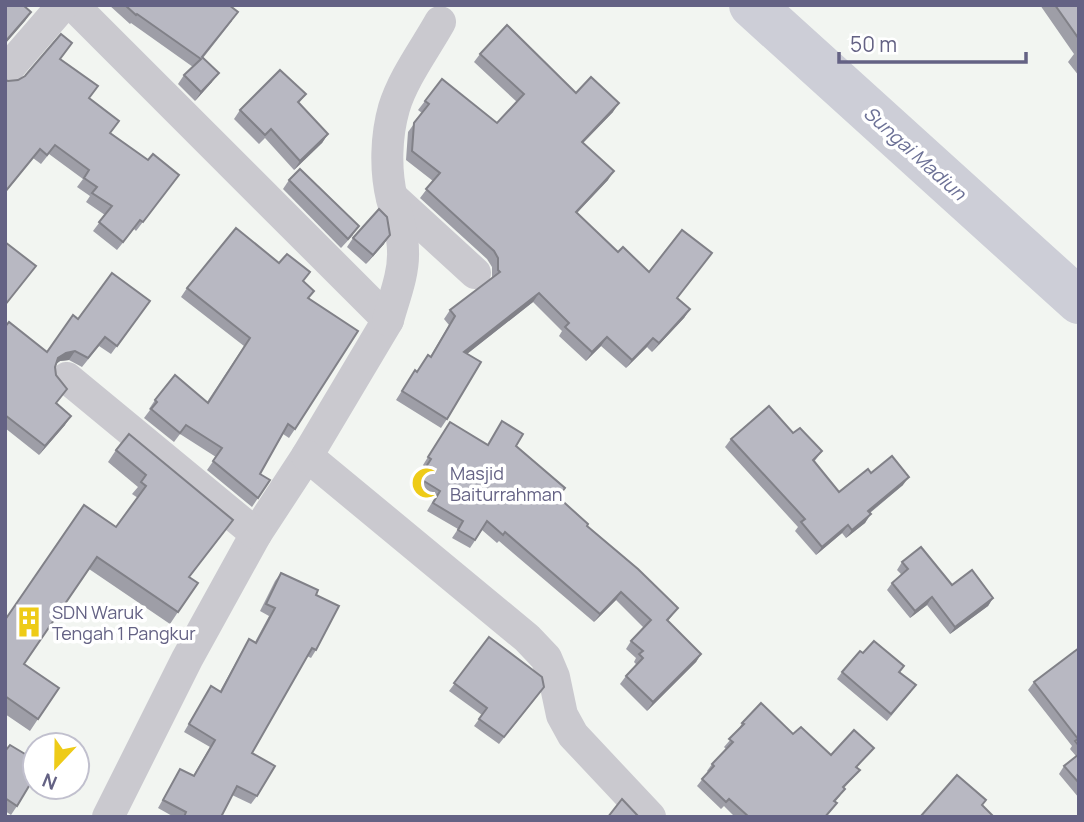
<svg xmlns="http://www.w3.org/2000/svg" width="1084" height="822" viewBox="0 0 1084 822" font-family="Manrope,sans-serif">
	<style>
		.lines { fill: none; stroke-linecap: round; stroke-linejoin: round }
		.river { stroke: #cdced7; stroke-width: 46 }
		.minor { stroke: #cac9cf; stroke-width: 32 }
		.wall { fill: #9e9ea7 }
		.shaded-wall { fill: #818188 }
		.building { fill: #b8b8c2; stroke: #818188; stroke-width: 2 }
		.labels { text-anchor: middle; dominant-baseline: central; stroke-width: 7; stroke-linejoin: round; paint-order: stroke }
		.poi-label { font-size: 18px; fill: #646284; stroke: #fff; text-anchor: start }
		.water-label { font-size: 19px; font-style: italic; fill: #6c7196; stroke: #fff }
	</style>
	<rect width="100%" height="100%" fill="#f2f5f1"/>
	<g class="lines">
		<polyline class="river" points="752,5 1079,301"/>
		<g class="minor">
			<polyline points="73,5 388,320 307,456 256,534 187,659 108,817"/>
			<polyline points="5,72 63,5"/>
			<polyline points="392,197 475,273"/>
			<path d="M388,320C394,298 404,274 403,251C403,233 397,216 392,199C385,170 386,136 394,108C403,78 425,49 440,22"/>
			<polyline points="67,378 256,534"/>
			<polyline points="307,456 527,638 546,658 554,677 562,715 573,735 650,817"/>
		</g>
	</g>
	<g class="wall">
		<polygon points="109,5 229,5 232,21 203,58 212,82 195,101 178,84 184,75 193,67 131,23 130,24"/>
		<polygon points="1040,5 1079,5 1079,76 1068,62 1074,54"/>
		<polygon points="480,54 576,93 613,112 583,143 608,180 577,213 618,252 678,298 690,309 684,318 652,352 647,347 626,368 601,346 586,361 559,336 562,331 533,302 467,354 447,419 441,428 396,400 415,370 417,372 430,357 449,325 444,319 450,310 492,278 492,267 487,259 420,198 433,181 406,160 408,132 422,113 418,110 425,101 497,123 517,102 474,62"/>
		<polygon points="61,59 89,98 110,134 148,160 179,175 136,231 134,229 117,250 93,231 105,215 86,202 90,196 77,187 83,179 49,154 41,164 33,158 5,193 5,80 8,81 18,80"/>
		<polygon points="306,94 299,103 328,134 322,143 294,170 265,138 259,144 234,119 240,110"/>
		<polygon points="289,180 353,235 341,248 283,189"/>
		<polygon points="353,238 384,244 366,264 347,247"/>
		<polygon points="303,282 309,298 295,429 289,438 283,434 260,474 270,480 252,507 207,470 216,457 180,434 174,442 144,418 150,410 149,409 155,400 207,402 244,346 181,297 187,288"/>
		<polygon points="150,301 111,354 99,346 82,367 69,360 60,361 56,364 55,367 56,375 61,397 56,403 65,425 39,455 5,428 5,327 47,352 78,319"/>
		<polygon points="502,421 516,446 559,497 587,526 678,608 668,621 701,654 696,662 647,711 620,684 626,676 637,665 634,662 636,658 626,649 631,641 644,628 616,600 594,622 499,541 497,543 482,530 470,548 452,538 458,529 427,511 434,499 413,487 425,467 423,465 450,422 488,445"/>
		<polygon points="793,433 822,451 814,462 839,492 871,473 903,485 870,513 865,523 846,538 842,533 816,555 795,531 798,527 725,447 731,439"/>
		<polygon points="116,450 224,532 189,577 178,612 170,624 89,569 24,664 38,719 30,731 5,714 5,620 116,527 138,498 132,494 138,487 108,462"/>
		<polygon points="902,562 952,585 993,598 988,606 950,634 927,605 910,618 887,590 892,583 902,575 897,570"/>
		<polygon points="281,573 316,595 316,650 311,658 307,656 252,753 257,796 251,804 232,795 221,817 174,817 158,808 180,769 193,776 210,747 184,732 211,686 220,691 249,639 255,642 269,616 260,611 275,581"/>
		<polygon points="489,637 539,694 499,744 474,726 482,715 449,691"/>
		<polygon points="1079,648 1079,798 1059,774 1064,766 1076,756 1070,749 1072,746 1028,690 1034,682"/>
		<polygon points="863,653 904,666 900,672 911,692 887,721 837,679 842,672"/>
		<polygon points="742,723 793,734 831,755 874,748 857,767 860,770 844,788 840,796 835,802 831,810 826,817 735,817 724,806 721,809 697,786 708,772 707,771 712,764 726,749 724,747 738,731"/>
		<polygon points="5,749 17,806 11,815 5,811"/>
	</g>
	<g class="shaded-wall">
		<polygon points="31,12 25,21 5,44 5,42"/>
		<polygon points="219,73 212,82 195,101 201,92"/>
		<polygon points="619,103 613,112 576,150 582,142"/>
		<polygon points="328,134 322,143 294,170 300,161"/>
		<polygon points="614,171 608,180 570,220 576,212"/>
		<polygon points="390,235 384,244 366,264 373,255"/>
		<polygon points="539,293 533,302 458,361 464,352"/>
		<polygon points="690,309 684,318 652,352 659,343"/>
		<polygon points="607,337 601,346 586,361 592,352"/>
		<polygon points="653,338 647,347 626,368 632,360"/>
		<polygon points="75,351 69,360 60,361 52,367 58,358 66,353"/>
		<polygon points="71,416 65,425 39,455 45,446"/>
		<polygon points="909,477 903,485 862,519 868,511"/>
		<polygon points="871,514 865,523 846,538 852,530"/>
		<polygon points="848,525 842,533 816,555 822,547"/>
		<polygon points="621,592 616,600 594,622 600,614"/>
		<polygon points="932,597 927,605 910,618 915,611"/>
		<polygon points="993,598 988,606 950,634 955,627"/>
		<polygon points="701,654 696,662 647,711 653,702"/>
	</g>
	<g class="building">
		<polygon points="5,5 23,5 31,12 5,42"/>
		<polygon points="125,5 229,5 238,12 202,57 219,73 201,92 184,75 201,59 137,14 136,15"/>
		<polygon points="1055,5 1079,5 1079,39"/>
		<polygon points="507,25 576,93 591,77 619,103 582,142 614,171 576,212 618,252 623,247 649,272 682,230 712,253 677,298 690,309 659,343 653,338 632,360 607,337 592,352 565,327 569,323 539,293 464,352 481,362 447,419 402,391 415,370 417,372 428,355 431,357 455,316 450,310 500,272 498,270 498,258 494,251 426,189 440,173 412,151 414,123 429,104 425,101 442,79 497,123 524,94 480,54"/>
		<polygon points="61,34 72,43 60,59 98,86 89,98 119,121 110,133 148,160 153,154 179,175 143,222 140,220 123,242 99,222 112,206 92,193 97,187 84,178 89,170 55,145 47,155 40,149 5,192 5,80 8,81 18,80 25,76"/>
		<polygon points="280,70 306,94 298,102 328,134 300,161 271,129 265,135 240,110"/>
		<polygon points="300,169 359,226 348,239 289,180"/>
		<polygon points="379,209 387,217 390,235 373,255 353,238"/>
		<polygon points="236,228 279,263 287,254 310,272 303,281 314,291 308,298 358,331 295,429 288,424 260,474 270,480 258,498 213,461 222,448 186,425 180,433 151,409 157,402 155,400 175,375 208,403 250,338 187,288"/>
		<polygon points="5,242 36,266 5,305"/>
		<polygon points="112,273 150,301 117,346 105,337 88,358 75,351 66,353 58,358 55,367 56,375 67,389 56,403 71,416 45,446 5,415 5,327 9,322 47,352 73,315 78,319"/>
		<polygon points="769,406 793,433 800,428 822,451 813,460 839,492 868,469 871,473 892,456 909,477 868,511 871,514 852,530 848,525 822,547 801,522 805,519 731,439"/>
		<polygon points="502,421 523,434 516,446 565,488 558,497 588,524 587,526 638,569 678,608 667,620 701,654 653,702 626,676 643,658 639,654 643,651 631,641 651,620 621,592 600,614 505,532 503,535 487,521 475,540 458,530 463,521 433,503 440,491 419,478 431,459 428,457 450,422 488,445"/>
		<polygon points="129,434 233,520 189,577 198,583 178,612 97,557 24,664 59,688 38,719 5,696 5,620 84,505 116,527 146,486 141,482 146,475 116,450"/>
		<polygon points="921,547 952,585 972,570 993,598 955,627 932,597 915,611 892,583 908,569 902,562"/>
		<polygon points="281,573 318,590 316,595 339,606 316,650 312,648 252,753 275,766 257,796 237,786 221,817 184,817 186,812 163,800 180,769 194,776 215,740 189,724 211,686 221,692 249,639 256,643 275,608 266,604"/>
		<polygon points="489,637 542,677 544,687 504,737 479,719 487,708 454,683"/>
		<polygon points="874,641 904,666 899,672 916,685 891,714 842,672 860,651 863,653"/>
		<polygon points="1079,648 1079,746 1075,741 1078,739 1034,682"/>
		<polygon points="761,703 793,734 801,727 831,755 854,730 874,748 856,767 860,770 843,787 845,789 834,801 837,803 825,817 749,817 729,799 726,802 702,779 714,766 712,764 733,742 729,739 744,724 742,723"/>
		<polygon points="10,745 35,760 35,776 17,806 5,798 5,749 6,750"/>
		<polygon points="1079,754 1079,783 1064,766"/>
		<polygon points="957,775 986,800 982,805 994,817 920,817"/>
		<polygon points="622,799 639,817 608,817"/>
	</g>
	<defs>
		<g id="mosque-bare" transform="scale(2.415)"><path d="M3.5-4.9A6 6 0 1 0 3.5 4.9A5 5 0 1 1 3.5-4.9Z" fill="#eecb18" stroke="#fff" stroke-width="2.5" paint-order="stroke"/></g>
		<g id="building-bare" transform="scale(2.415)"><path d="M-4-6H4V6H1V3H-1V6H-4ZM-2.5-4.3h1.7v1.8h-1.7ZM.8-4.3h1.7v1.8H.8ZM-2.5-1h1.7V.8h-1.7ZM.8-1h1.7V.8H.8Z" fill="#eecb18" stroke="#fff" stroke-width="2.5" paint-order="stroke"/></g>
	</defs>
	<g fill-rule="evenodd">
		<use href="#mosque-bare" x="427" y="483"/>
		<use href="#building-bare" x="29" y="622"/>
	</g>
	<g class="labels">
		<g class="poi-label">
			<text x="450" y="473">Masjid<tspan x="450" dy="21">Baiturrahman</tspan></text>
			<text x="52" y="612">SDN Waruk<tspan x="52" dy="21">Tengah 1 Pangkur</tspan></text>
		</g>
		<g class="water-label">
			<text transform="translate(915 153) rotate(42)">Sungai Madiun</text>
		</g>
	</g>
	<rect width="1084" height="822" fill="none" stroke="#646284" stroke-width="14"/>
	<g transform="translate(56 766) rotate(202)"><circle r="33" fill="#ffffff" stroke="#c1c0ce" stroke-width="2"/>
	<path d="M0-5L12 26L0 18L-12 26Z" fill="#eecb18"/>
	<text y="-10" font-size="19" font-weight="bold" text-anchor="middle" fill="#646284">N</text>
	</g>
	<path d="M839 52v10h187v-10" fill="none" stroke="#646284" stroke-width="3.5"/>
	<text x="850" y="52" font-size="21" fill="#646284" stroke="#ffffff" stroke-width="5" paint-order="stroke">50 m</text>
</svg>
